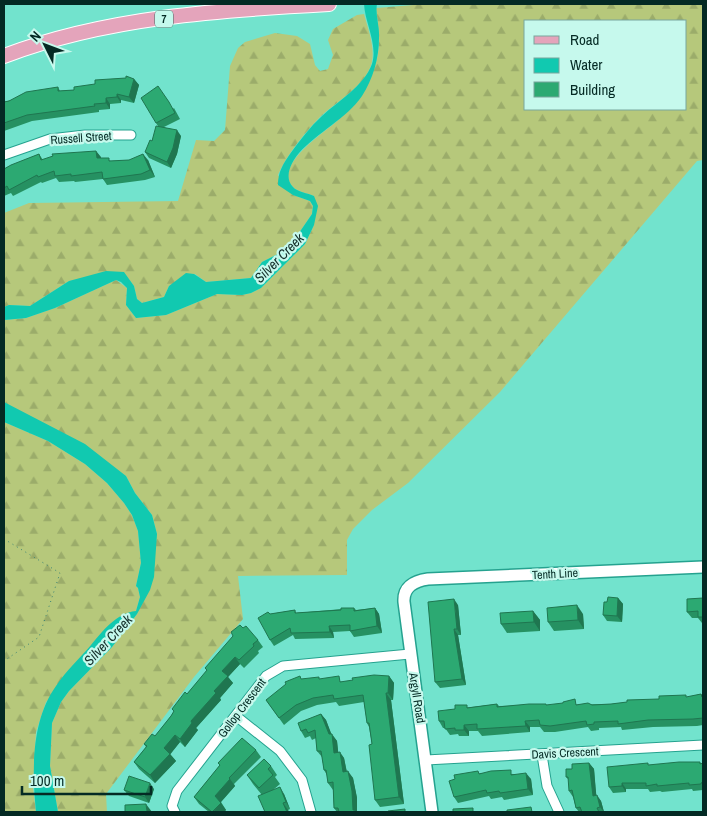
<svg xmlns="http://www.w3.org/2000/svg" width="707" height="816" viewBox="0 0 707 816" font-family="'Archivo Narrow',sans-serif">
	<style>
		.forest { fill: url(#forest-firs); fill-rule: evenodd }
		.water { fill: #11c9b0 }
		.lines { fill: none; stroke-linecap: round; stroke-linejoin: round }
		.minor-casing { stroke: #25a28f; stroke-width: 11 }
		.tertiary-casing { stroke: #25a28f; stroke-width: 14 }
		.primary-casing { stroke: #fff; stroke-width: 16 }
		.path { stroke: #388274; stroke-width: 1; stroke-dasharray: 1 4; stroke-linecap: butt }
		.minor { stroke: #fff; stroke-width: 9 }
		.tertiary { stroke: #fff; stroke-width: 11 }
		.primary { stroke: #e4a4bb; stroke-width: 14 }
		.wall { fill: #269162 }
		.shaded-wall { fill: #1f7650 }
		.building { fill: #2ca972; stroke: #1f7650 }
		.labels { text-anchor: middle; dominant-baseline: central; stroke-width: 4.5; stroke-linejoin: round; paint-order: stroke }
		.shield { fill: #c6f9ed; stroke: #3e6860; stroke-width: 1 }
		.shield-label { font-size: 11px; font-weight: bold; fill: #042a24 }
		.street-label { font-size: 12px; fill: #042a24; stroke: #c6f9ed }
		.water-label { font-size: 14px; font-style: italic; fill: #152e2a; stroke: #c6f9ed }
	</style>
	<defs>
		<pattern id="forest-firs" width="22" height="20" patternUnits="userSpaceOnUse" patternTransform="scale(1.25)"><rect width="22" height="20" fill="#b6c87b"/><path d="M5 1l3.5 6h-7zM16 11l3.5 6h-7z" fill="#9bac6a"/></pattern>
	</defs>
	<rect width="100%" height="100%" fill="#72e3cd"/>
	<g class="forest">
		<path d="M426,4H703V160L697,161L500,392L408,483L372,510L353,529L347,540V575L238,576L243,619L194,677L106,794L107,812H58L50,766L52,723L61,702L69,691L112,647L137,614L157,534L152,515L135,493L126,476L4,402V320L26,318L55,308L116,280L127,288L126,305L136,318L166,315L217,294L242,295L251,293L261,288L305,244L314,225V196C308,193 297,192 293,187C272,166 324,133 337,121C345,114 355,105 361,96C364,92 366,87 368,83C382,54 380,39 376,8ZM526,21H686V109H526Z"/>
		<path d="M364,14C368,29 375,46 372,62C367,85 336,102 320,117C304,134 287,154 278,175L293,195L310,201L313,206L312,214L288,249L262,262L251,278L206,282L195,274L169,286L164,297L142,303L137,299L134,286L124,273L69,281L30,306L9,305L4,307V213L29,203L178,201L196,140L214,141L225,130L230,66L238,48L245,42L275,33L297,36L310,44L315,65L320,71L328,69L333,55L328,40L333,29L357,15Z"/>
		<polygon points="4,422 48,441 85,464 107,483 124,503 132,515 138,531 141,563 136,586 138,588 140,597 136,611 46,702 36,732 33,787 36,812 4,812"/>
	</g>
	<g class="water">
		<path d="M364,4H377C375,15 380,27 379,38C379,58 373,79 362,96C347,118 317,133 299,153C292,161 283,177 293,187C297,192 308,193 314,196L318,206L314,225L305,244L261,288L251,293L242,295L217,294L166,315L136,318L126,305L127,288L121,282L116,280L55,308L26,318L4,320V307L9,305L30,306L69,281L106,271L124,272L134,286L137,299L142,303L164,297L169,286L186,273L194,274L206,282L251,278L262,262L288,249L312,214L313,206L310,201L293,195L278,185C278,172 283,164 290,154C300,140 310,127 322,116C338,101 364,86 372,64C378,45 365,23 364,4Z"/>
		<path d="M4,402L85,444L126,476L135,493L152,515L157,534L154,577L150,590L137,614L112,647L69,691L61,702L52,723L50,766L58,812H36C32,771 31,721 56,686C66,671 80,658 91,645C103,631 116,613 136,611L140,597L138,588L136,586L141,563L138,531L132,515L124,503L107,483L85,464L48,441L4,422Z"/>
	</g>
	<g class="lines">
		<g class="minor-casing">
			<g id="minor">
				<polyline points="4,155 50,139 85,135 131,135"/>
				<polyline points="236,716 280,751 302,780 311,812"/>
				<polyline points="542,755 547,786 559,812"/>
				<polyline points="426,760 703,745"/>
				<polyline points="175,812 172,806 177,791 266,676 283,666 410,654"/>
			</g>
		</g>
		<g class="tertiary-casing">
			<path id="tertiary" d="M432,812L404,602C403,587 414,581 428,579L703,567"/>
		</g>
		<g class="primary-casing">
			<path id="primary" d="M4,56C106,17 221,10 329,4"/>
		</g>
		<polyline class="path" points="4,539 60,573 39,637 4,661"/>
		<use href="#minor" class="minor"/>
		<use href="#tertiary" class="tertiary"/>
		<use href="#primary" class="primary"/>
	</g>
	<g class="wall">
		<polygon points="134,79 139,85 134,103 121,100 121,103 110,104 110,109 99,110 99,112 32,121 4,131 4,102 58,87 60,91 74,90"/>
		<polygon points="174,108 180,119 164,127 181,136 177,154 171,168 149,158 145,152 152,141 158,126 156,123"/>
		<polygon points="96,151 101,158 111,161 148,160 155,177 145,180 107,185 103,179 75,182 74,181 59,182 56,178 42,183 41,182 13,196 11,193 4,196 4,169 39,154 43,160"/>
		<polygon points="618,598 623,604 622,622 607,621 603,615"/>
		<polygon points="703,598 703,623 702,623 698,618 692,618 687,612"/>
		<polygon points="458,605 461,635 458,635 466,685 440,688 435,682"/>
		<polygon points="354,608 356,610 375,608 379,614 382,633 354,637 350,631 333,632 334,638 295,639 293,635 274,646 270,640 270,614 295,610 296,613"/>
		<polygon points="533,611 540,620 540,631 507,633 501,624"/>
		<polygon points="583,614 584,629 554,631 548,622"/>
		<polygon points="243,628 258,640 263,647 258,651 259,653 244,668 240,664 228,677 233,683 220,698 221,700 196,728 198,730 185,747 180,742 170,754 176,761 155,783 139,769 134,762 146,747 144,744 155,736 171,716 174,712 172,709 187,694 207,671 205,668"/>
		<polygon points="389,676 394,683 393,700 391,700 404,804 380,807 375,800 372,744 369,727 367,723 364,702 339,706 336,702 317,705 301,711 284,725 266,700 302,679 320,679 343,682"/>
		<polygon points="701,694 703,696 703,725 697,726 653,727 622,730 621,727 599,728 599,730 591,731 588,727 555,732 544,732 540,727 530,727 530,732 482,736 478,731 469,731 469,736 459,736 458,734 450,735 445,728 443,728 439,721 455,709 497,704 499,706 611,704 687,697"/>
		<polygon points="321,714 326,720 331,734 337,741 338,752 344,758 347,772 353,778 357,798 357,812 337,812 334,808 333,790 328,783 327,775 324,770 322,757 317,751 316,738 312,740 310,736 305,738 301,731"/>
		<polygon points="256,750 261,757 234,784 235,786 221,802 226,810 224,812 209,812 199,804 194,797 220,765 218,763"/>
		<polygon points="589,763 594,769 596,796 601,801 604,812 579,812 576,808 573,797 569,791 569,780 566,777 572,769"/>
		<polygon points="703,763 703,790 693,791 692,789 662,792 660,791 650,792 648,789 626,789 626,792 613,793 609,787 650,765"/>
		<polygon points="271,766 277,775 275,777 280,784 273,790 284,794 290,809 288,810 289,812 265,812 262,795 253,784 247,775"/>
		<polygon points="480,773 514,774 531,779 533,795 504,800 502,797 491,799 489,796 458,803 454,797"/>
		<polygon points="154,789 149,803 129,796 124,790"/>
	</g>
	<g class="shaded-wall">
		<polygon points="134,79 139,85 134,103 129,97"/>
		<polygon points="117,94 121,100 121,103 117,97"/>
		<polygon points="106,98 110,104 110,109 106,103"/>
		<polygon points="177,130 181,136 177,154 171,168 167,162"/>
		<polygon points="96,151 101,157 101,164 97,158"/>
		<polygon points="143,154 148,160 155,177 150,170"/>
		<polygon points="618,598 623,604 622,622 617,616"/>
		<polygon points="454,599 458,605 461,635 457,629"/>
		<polygon points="577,605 583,614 584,629 578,620"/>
		<polygon points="375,608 379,614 382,633 377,626"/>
		<polygon points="533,611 540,620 540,631 534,622"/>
		<polygon points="329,626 333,632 334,638 330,632"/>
		<polygon points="454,629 458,635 466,685 462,679"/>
		<polygon points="235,657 240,664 228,677 233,683 220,698 221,700 196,728 198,730 185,747 180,739 222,671"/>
		<polygon points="389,676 394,683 393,700 388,693"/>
		<polygon points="386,693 391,700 404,804 399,797"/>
		<polygon points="321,714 326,720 333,738 332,734 337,741 339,759 334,753 329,734"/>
		<polygon points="525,721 530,727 530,732 526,726"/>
		<polygon points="464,725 469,731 469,736 464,730"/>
		<polygon points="175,735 180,742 169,756 164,748"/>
		<polygon points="340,752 344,758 348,779 343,772"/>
		<polygon points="170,754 176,761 155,783 150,775"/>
		<polygon points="589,763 594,769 597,803 593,796"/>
		<polygon points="348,771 353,778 357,798 357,812 355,812 353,810"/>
		<polygon points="526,773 531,779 533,795 528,789"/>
		<polygon points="230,779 235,786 220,803 215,796"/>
		<polygon points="150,783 154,789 149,803 145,797"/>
		<polygon points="622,783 626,789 626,792 622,786"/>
		<polygon points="280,787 284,794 290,809 286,802"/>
		<polygon points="597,795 601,801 604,812 600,807"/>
		<polygon points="221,803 226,810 224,812 213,812"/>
		<polygon points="283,803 288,810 289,812 287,812"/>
		<polygon points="146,804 152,812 147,812"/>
	</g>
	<g class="building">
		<polygon points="126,76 134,79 129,97 117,94 117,97 106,98 106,103 94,104 95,106 27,115 4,123 4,102 9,101 26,92 58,87 58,91 74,90 74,87 95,84 95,80 126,78"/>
		<polygon points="158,86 169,102 175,113 156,123 141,98"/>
		<polygon points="156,126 177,130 173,148 167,162 145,152 150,140 152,141"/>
		<polygon points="96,151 97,158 109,158 109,161 129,160 143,154 150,170 141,174 103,179 102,172 71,176 71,174 55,176 54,171 38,177 37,175 9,190 7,186 4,188 4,169 11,165 39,154 41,160 53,156 52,154"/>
		<polygon points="608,597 618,598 617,616 603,615 604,602 607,602"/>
		<polygon points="703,598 703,617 698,617 698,611 687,612 687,599"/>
		<polygon points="454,599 457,629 454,629 462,679 435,682 428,602"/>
		<polygon points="577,605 578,620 548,622 547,608"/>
		<polygon points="341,608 354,608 354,611 375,608 377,626 350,631 350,625 329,626 330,632 291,633 290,628 270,640 258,618 268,612 270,614 295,610 295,613 341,610"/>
		<polygon points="533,611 534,622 501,624 500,613"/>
		<polygon points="240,625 243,628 246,626 258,640 253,644 254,646 239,660 235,657 222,671 228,676 214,691 216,693 191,721 192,723 180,739 175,735 164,748 170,754 150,775 134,762 147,746 144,744 152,734 155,736 171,716 174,711 172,709 185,692 187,694 207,670 205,668 233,636 231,632"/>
		<polygon points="374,675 389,676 388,693 386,693 399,797 375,800 369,745 372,744 369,723 367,723 363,695 334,699 333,695 313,698 296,705 279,718 266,700 286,684 285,682 300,676 301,679 319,677 319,679 339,676 340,682 353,680 352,678"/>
		<polygon points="701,694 702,697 703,696 703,718 693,719 648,720 618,724 618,721 594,722 594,724 587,725 586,721 550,726 540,725 539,720 525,721 526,726 477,729 477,724 464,725 464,730 455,730 455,728 445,729 444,721 439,721 438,711 455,709 455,705 467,705 467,708 497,704 497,707 529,704 546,704 546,705 563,703 563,702 575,699 576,705 588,703 592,705 611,704 627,702 627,700 659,699 659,696 686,695 686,697"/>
		<polygon points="321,714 329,734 332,734 334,753 340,752 343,772 348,771 352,791 353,810 355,810 355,812 339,812 338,808 334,808 333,782 328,783 326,770 324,770 321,751 317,751 315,730 308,733 306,729 301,731 298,723"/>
		<polygon points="242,738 256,750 229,778 230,779 215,796 221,803 212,812 194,797 220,765 218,763"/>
		<polygon points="264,759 271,766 268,769 273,775 259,788 247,775"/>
		<polygon points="679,762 700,762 700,764 703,763 703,782 701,783 701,784 689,785 689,783 657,786 657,784 646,786 646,783 622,783 622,786 609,787 607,767 648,763 648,765"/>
		<polygon points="589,763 593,796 597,795 600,807 597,808 599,812 582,812 580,807 576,808 572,790 569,791 568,777 566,777 566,769 572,769 572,764"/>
		<polygon points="511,770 511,775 526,773 528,789 500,793 499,791 487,793 486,790 454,797 449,781 455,779 454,775 478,771 479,774 491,771"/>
		<polygon points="129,776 150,783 145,797 124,790"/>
		<polygon points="280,787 286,802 283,803 287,812 265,812 258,796"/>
		<polygon points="146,804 147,812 125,812 125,805"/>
		<polygon points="531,807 532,812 507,812 507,810"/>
		<polygon points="473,808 473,812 453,812 453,809"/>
		<polygon points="405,809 405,812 388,812 388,811"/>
	</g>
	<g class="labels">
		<rect class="shield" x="155" y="10.5" width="18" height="17" rx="4"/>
		<g class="shield-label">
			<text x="164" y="19">7</text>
		</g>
		<g class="street-label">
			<text transform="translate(81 138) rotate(-4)">Russell Street</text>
			<text transform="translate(555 574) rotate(-3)">Tenth Line</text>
			<text transform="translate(417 698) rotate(81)">Argyll Road</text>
			<text transform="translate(242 708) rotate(-53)">Gollop Crescent</text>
			<text transform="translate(565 753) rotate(-3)">Davis Crescent</text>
		</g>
		<g class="water-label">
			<text transform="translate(279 258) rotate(-45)">Silver Creek</text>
			<text transform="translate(108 640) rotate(-47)">Silver Creek</text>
		</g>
	</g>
	<rect width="707" height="816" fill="none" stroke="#042a24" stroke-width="10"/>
	<rect x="524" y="20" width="162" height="90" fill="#c6f9ed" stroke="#78a69d"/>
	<rect x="534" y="36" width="25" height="8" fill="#e4a4bb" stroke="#78a69d"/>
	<text x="570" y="45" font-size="15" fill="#042a24">Road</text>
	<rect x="534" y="58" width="25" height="15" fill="#11c9b0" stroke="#78a69d"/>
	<text x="570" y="70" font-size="15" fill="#042a24">Water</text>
	<rect x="534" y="82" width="25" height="15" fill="#2ca972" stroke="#78a69d"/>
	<text x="570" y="95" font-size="15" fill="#042a24">Building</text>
	<g transform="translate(45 45) rotate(312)" stroke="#c6f9ed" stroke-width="4" paint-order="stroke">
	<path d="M0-4L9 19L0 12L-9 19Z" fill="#042a24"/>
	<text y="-8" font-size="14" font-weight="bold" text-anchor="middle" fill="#042a24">N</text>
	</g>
	<path d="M22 786v8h129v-8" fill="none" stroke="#042a24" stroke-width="2.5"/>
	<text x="30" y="786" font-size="15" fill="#042a24" stroke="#c6f9ed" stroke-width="4" paint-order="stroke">100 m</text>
</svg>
